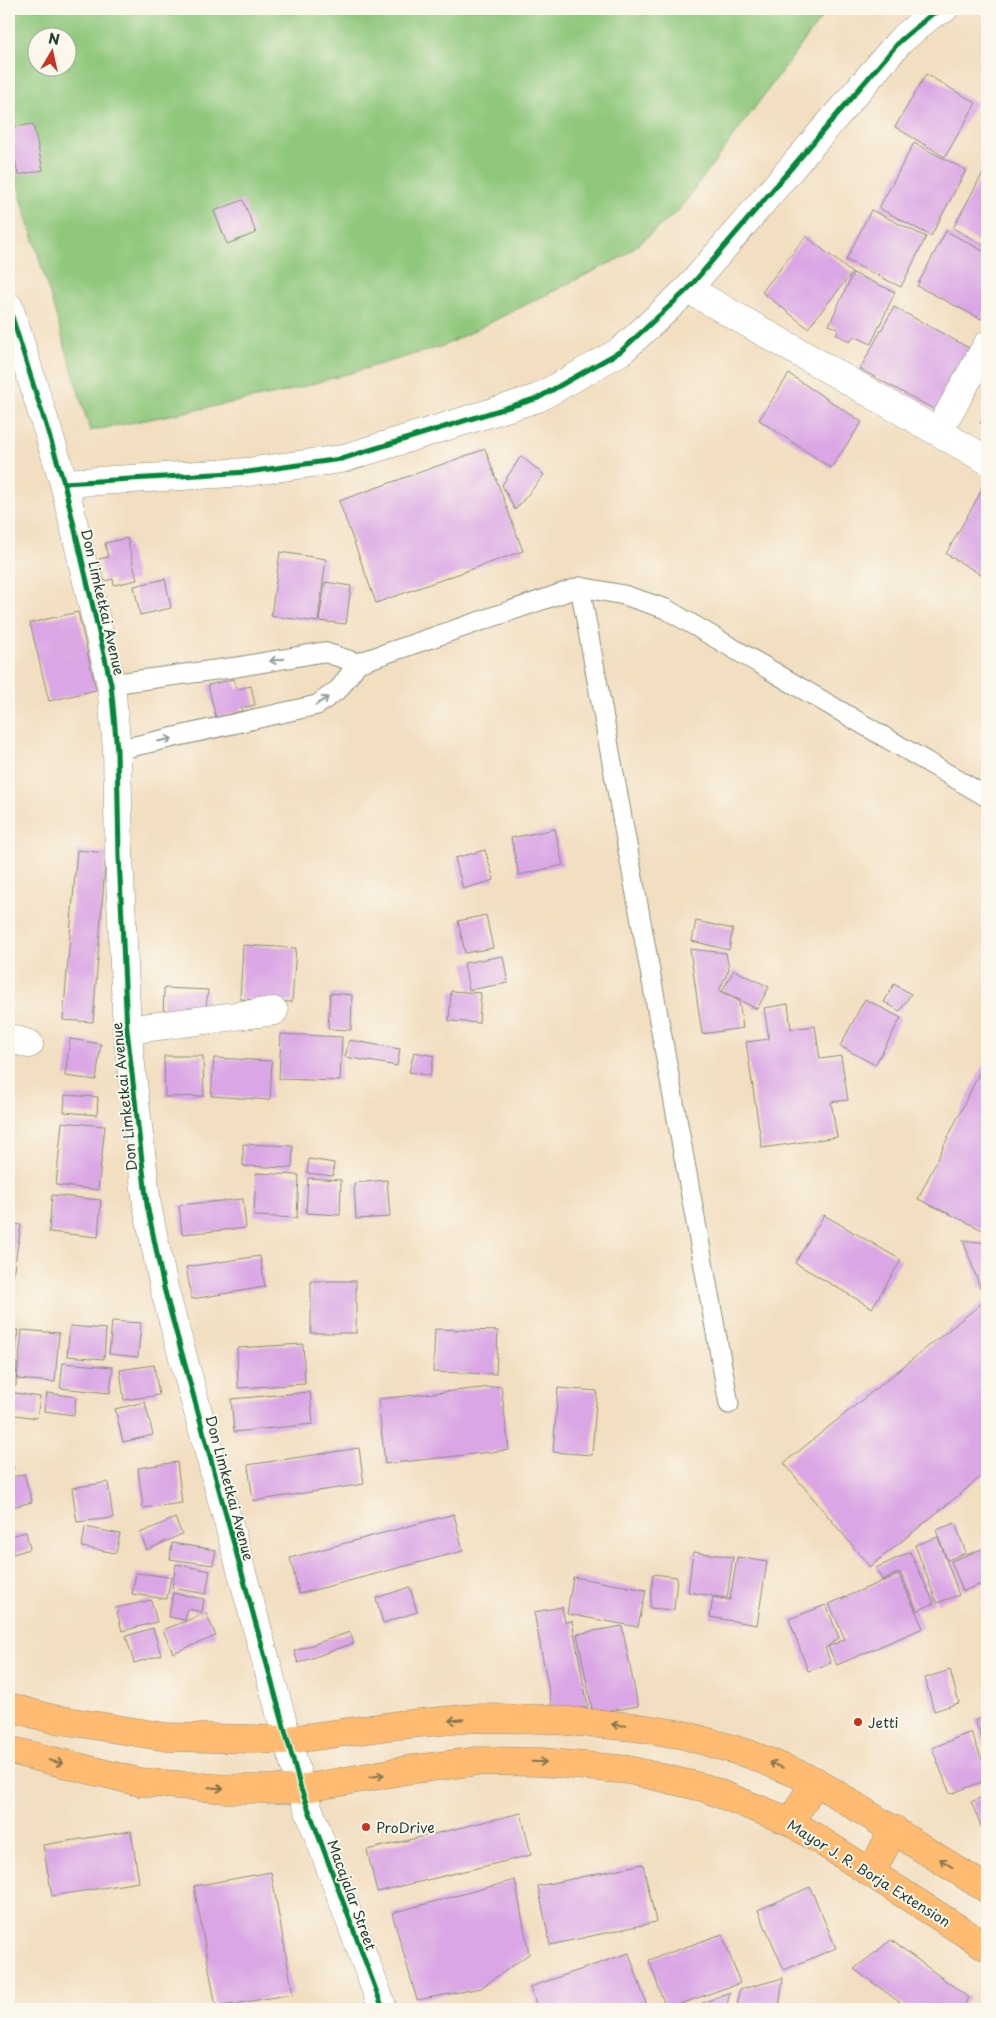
<svg xmlns="http://www.w3.org/2000/svg" width="996" height="2018" viewBox="0 0 996 2018" font-family="'Playpen Sans',sans-serif">
	<style>
		.green { fill: #8fc77b; stroke: #578258; fill-rule: evenodd }
		.building { fill: #daa6e5 }
		.lines { fill: none; stroke-linecap: round; stroke-linejoin: round }
		.service-casing { stroke: #888e7a; stroke-width: 21 }
		.minor-casing { stroke: #888e7a; stroke-width: 29 }
		.tertiary-casing { stroke: #888e7a; stroke-width: 29 }
		.primary-casing { stroke: #888e7a; stroke-width: 29 }
		.service { stroke: #fff; stroke-width: 19 }
		.minor { stroke: #fff; stroke-width: 28 }
		.tertiary { stroke: #fff; stroke-width: 28 }
		.primary { stroke: #ffbb71; stroke-width: 28 }
		.cycleway-casing { stroke: #fbf7ec; stroke-width: 8 }
		.cycleway { stroke: #00873e; stroke-width: 5 }
		.oneway { stroke: #8f9e9a }
		.oneway2 { stroke: #84764f }
		.poi-dot { fill: #c8321e; stroke: #fbf7ec; stroke-width: 2 }
		.labels { text-anchor: middle; dominant-baseline: central; stroke-width: 4; stroke-linejoin: round; paint-order: stroke }
		.street-label { font-size: 14px; fill: #1f3d34; stroke: #fbf7ec }
		.poi-label { font-size: 14px; fill: #1f3d34; stroke: #fbf7ec; text-anchor: start }
	</style>
	<rect width="100%" height="100%" fill="#fbf7ec"/>
	<filter id="ink" filterUnits="userSpaceOnUse"><feTurbulence type="fractalNoise" baseFrequency=".02" numOctaves="2"/><feDisplacementMap in="SourceGraphic" scale="10" xChannelSelector="R" yChannelSelector="G"/><feConvolveMatrix kernelMatrix="1 2 1 2 8 2 1 2 1" color-interpolation-filters="sRGB"/></filter>
	<filter id="wash" filterUnits="userSpaceOnUse"><feTurbulence type="fractalNoise" baseFrequency=".0096" numOctaves="4" result="noise"/><feDisplacementMap in="SourceGraphic" scale="20" xChannelSelector="R" yChannelSelector="G"/><feGaussianBlur stdDeviation="1.12" result="paint"/><feColorMatrix in="noise" values="0 0 0 0 0 0 0 0 0 0 0 0 0 0 0 0 0 1.4 0 .05"/><feComposite in="paint" operator="in"/></filter>
	<g filter="url(#wash)">
		<rect width="100%" height="100%" fill="#f2dec0"/>
		<path class="green" d="M9,9H828L678,211L624,256L443,346L281,393L90,431L9,156ZM38,38H68V68H38Z"/>
		<g id="blocks">
			<g class="building">
				<polygon points="926,74 976,103 945,157 895,127"/>
				<polygon points="33,124 43,170 18,175 9,128"/>
				<polygon points="914,143 966,170 931,236 879,208"/>
				<polygon points="984,171 987,173 987,247 953,228"/>
				<polygon points="243,200 256,233 227,244 214,211"/>
				<polygon points="871,210 926,237 901,287 846,260"/>
				<polygon points="946,231 987,253 987,308 981,319 917,286"/>
				<polygon points="806,236 852,273 808,328 762,292"/>
				<polygon points="853,273 895,292 871,344 854,336 850,342 836,334 839,329 829,325"/>
				<polygon points="894,307 971,349 937,411 860,369"/>
				<polygon points="789,374 862,422 831,468 759,420"/>
				<polygon points="987,413 987,427 980,423"/>
				<polygon points="485,449 523,551 376,603 339,501"/>
				<polygon points="521,456 544,475 515,510 502,485"/>
				<polygon points="984,486 987,488 987,578 946,554"/>
				<polygon points="127,538 137,580 114,585 113,579 104,581 99,559 108,557 105,543"/>
				<polygon points="280,552 326,559 318,622 271,616"/>
				<polygon points="165,579 171,608 140,615 134,586"/>
				<polygon points="325,582 351,586 346,624 319,621"/>
				<polygon points="78,612 96,690 49,701 30,623"/>
				<polygon points="234,679 237,689 251,686 255,705 241,708 242,711 216,718 208,685"/>
				<polygon points="555,829 563,865 519,875 511,838"/>
				<polygon points="77,850 106,853 93,1022 63,1020"/>
				<polygon points="485,850 494,880 463,889 455,858"/>
				<polygon points="486,915 493,948 465,953 458,921"/>
				<polygon points="696,921 733,929 729,950 692,941"/>
				<polygon points="243,945 296,948 292,1002 240,999"/>
				<polygon points="690,949 726,953 729,969 719,991 739,1001 743,1028 702,1034"/>
				<polygon points="503,956 508,983 469,990 464,963"/>
				<polygon points="734,970 769,987 757,1009 722,991"/>
				<polygon points="894,984 911,994 900,1011 884,1002"/>
				<polygon points="164,988 208,990 205,1017 163,1018"/>
				<polygon points="451,991 481,993 479,1023 449,1021"/>
				<polygon points="330,993 352,995 351,1030 328,1029"/>
				<polygon points="865,999 901,1018 875,1065 840,1046"/>
				<polygon points="788,1004 791,1029 815,1026 820,1059 841,1056 848,1100 831,1102 837,1137 762,1148 746,1042 769,1039 764,1008"/>
				<polygon points="281,1034 342,1037 340,1081 279,1079"/>
				<polygon points="70,1039 101,1044 96,1080 65,1076"/>
				<polygon points="349,1040 400,1049 397,1066 345,1057"/>
				<polygon points="414,1052 434,1056 430,1076 409,1072"/>
				<polygon points="164,1056 203,1056 204,1096 165,1097"/>
				<polygon points="987,1057 987,1232 918,1199"/>
				<polygon points="214,1058 272,1061 270,1100 211,1096"/>
				<polygon points="65,1095 98,1097 97,1115 64,1112"/>
				<polygon points="62,1122 105,1126 98,1190 56,1185"/>
				<polygon points="243,1144 293,1146 292,1168 243,1166"/>
				<polygon points="309,1159 334,1163 333,1176 307,1173"/>
				<polygon points="256,1173 299,1175 297,1218 254,1216"/>
				<polygon points="308,1178 341,1180 340,1215 306,1213"/>
				<polygon points="387,1180 390,1217 356,1219 354,1183"/>
				<polygon points="52,1195 101,1200 98,1237 49,1232"/>
				<polygon points="243,1199 246,1228 182,1234 179,1205"/>
				<polygon points="824,1215 901,1260 872,1308 795,1263"/>
				<polygon points="9,1223 21,1225 13,1276 9,1275"/>
				<polygon points="963,1240 987,1243 987,1288 981,1290"/>
				<polygon points="260,1256 265,1287 192,1299 186,1267"/>
				<rect x="311" y="1281" width="45" height="52"/>
				<polygon points="987,1299 987,1472 870,1567 784,1463"/>
				<polygon points="112,1321 141,1323 138,1357 109,1354"/>
				<polygon points="70,1326 106,1329 104,1359 67,1356"/>
				<polygon points="9,1329 18,1330 15,1355 9,1355"/>
				<polygon points="435,1329 498,1331 496,1374 433,1372"/>
				<polygon points="22,1330 59,1333 55,1382 17,1379"/>
				<polygon points="303,1344 305,1384 238,1388 237,1348"/>
				<polygon points="9,1362 17,1363 16,1386 9,1386"/>
				<polygon points="63,1363 113,1367 110,1393 60,1388"/>
				<polygon points="154,1365 159,1395 124,1400 120,1370"/>
				<polygon points="501,1386 509,1450 385,1464 378,1399"/>
				<polygon points="558,1388 597,1391 592,1455 553,1452"/>
				<polygon points="9,1392 40,1397 37,1418 9,1414"/>
				<polygon points="310,1392 313,1424 234,1432 231,1399"/>
				<polygon points="47,1393 76,1397 74,1415 44,1411"/>
				<polygon points="145,1402 153,1435 123,1442 115,1409"/>
				<polygon points="359,1448 364,1484 253,1501 248,1465"/>
				<polygon points="9,1455 14,1469 9,1471"/>
				<polygon points="177,1462 182,1503 143,1508 138,1468"/>
				<polygon points="24,1474 32,1502 9,1508 9,1478"/>
				<polygon points="108,1482 113,1518 77,1522 72,1488"/>
				<polygon points="454,1514 463,1551 299,1594 290,1558"/>
				<polygon points="175,1518 182,1534 147,1550 140,1533"/>
				<polygon points="955,1523 966,1553 947,1560 936,1530"/>
				<polygon points="85,1527 120,1534 116,1553 82,1547"/>
				<polygon points="26,1532 30,1549 13,1554 9,1536"/>
				<polygon points="938,1537 959,1595 937,1603 915,1545"/>
				<polygon points="172,1543 216,1550 213,1565 170,1559"/>
				<polygon points="982,1549 987,1562 987,1582 963,1591 951,1561"/>
				<polygon points="693,1552 733,1557 727,1598 688,1592"/>
				<polygon points="910,1552 934,1603 917,1611 900,1572 882,1580 876,1568"/>
				<polygon points="737,1557 767,1562 757,1625 710,1617 713,1597 730,1600"/>
				<polygon points="176,1564 210,1571 206,1594 172,1588"/>
				<polygon points="136,1573 171,1577 167,1599 132,1594"/>
				<polygon points="653,1574 677,1577 674,1610 650,1608"/>
				<polygon points="899,1574 923,1628 837,1665 828,1647 845,1639 829,1604"/>
				<polygon points="573,1577 646,1590 638,1627 567,1614"/>
				<polygon points="410,1587 417,1612 383,1623 376,1598"/>
				<polygon points="173,1593 204,1599 202,1612 188,1609 185,1620 169,1617"/>
				<polygon points="151,1600 157,1622 122,1631 116,1608"/>
				<polygon points="826,1605 839,1638 825,1648 831,1663 808,1671 789,1619"/>
				<polygon points="562,1607 565,1622 572,1621 588,1707 553,1713 534,1612"/>
				<polygon points="206,1613 216,1636 173,1653 163,1630"/>
				<polygon points="622,1626 638,1706 593,1714 577,1634"/>
				<polygon points="153,1628 161,1655 134,1663 126,1636"/>
				<polygon points="350,1632 354,1643 298,1663 294,1651"/>
				<polygon points="950,1670 959,1703 934,1711 925,1678"/>
				<polygon points="987,1716 987,1746 985,1747 975,1720"/>
				<polygon points="971,1732 987,1772 987,1780 950,1794 932,1748"/>
				<polygon points="987,1795 987,1826 982,1828 971,1802"/>
				<polygon points="521,1813 531,1855 377,1892 367,1850"/>
				<polygon points="131,1831 139,1882 52,1896 43,1845"/>
				<polygon points="643,1864 656,1922 550,1945 538,1886"/>
				<polygon points="271,1872 293,1994 216,2007 194,1886"/>
				<polygon points="515,1880 529,1954 481,1988 417,2000 392,1913"/>
				<polygon points="810,1887 836,1948 784,1970 758,1910"/>
				<polygon points="722,1934 740,1983 666,2009 649,1960"/>
				<polygon points="891,1940 969,1998 961,2009 909,2009 854,1969"/>
				<polygon points="629,1953 648,2009 538,2009 530,1987"/>
				<polygon points="783,1978 779,2009 737,2008 739,1990"/>
				<polygon points="730,1992 726,2009 688,2009"/>
			</g>
		</g>
	</g>
	<g filter="url(#ink)">
		<use href="#blocks" fill-opacity="0" stroke="#888e7a" stroke-width="1"/>
		<g class="lines">
			<g class="service-casing">
				<g id="service">
					<polyline points="580,587 729,1404"/>
					<polyline points="111,684 237,667 323,652 358,663"/>
					<polyline points="117,750 317,705 339,689 358,663 580,587 624,595 666,609 987,797"/>
				</g>
			</g>
			<g class="minor-casing">
				<g id="minor">
					<polyline points="688,289 987,460"/>
					<polyline points="938,432 987,345"/>
					<polyline points="64,483 248,472 341,459 538,398 621,351 688,289 900,41 932,14 944,9"/>
					<polyline points="127,1030 274,1011"/>
					<polyline points="9,1038 29,1044"/>
				</g>
			</g>
			<g class="tertiary-casing">
				<polyline id="tertiary" points="9,307 64,483 111,684 117,750 119,856 127,1030 147,1205 164,1288 301,1789 383,2009"/>
			</g>
			<g class="primary-casing">
				<g id="primary">
					<polyline points="9,1707 49,1718 166,1737 288,1740 398,1725 474,1718 544,1719 634,1727 684,1735 749,1754 815,1781 987,1889"/>
					<polyline points="9,1750 139,1782 227,1789 301,1789 407,1770 478,1761 541,1762 629,1770 705,1788 791,1822 987,1947"/>
					<polyline points="791,1822 815,1781"/>
					<polyline points="871,1873 894,1829"/>
				</g>
			</g>
			<use href="#service" class="service"/>
			<use href="#minor" class="minor"/>
			<use href="#tertiary" class="tertiary"/>
			<use href="#primary" class="primary"/>
			<g class="cycleway-casing">
				<g id="cycleway">
					<polyline points="9,307 64,483 111,684 117,750 119,856 127,1030 147,1205 164,1288 301,1789 383,2009"/>
					<polyline points="64,483 248,472 341,459 538,398 621,351 688,289 900,41 932,14 944,9"/>
				</g>
			</g>
			<use href="#cycleway" class="cycleway"/>
		</g>
		<defs><path id="oneway-shaft" d="M-6 0H5M1.5-3L5.5 0L1.5 3" fill="none" stroke-width="1.6" stroke-linecap="round" stroke-linejoin="round" transform="scale(1.25)"/></defs>
		<g class="oneway">
			<use href="#oneway-shaft" transform="translate(277 660) rotate(170)"/>
			<use href="#oneway-shaft" transform="translate(322 701) rotate(-33)"/>
			<use href="#oneway-shaft" transform="translate(165 740) rotate(-12)"/>
		</g>
		<g class="oneway2">
			<use href="#oneway-shaft" transform="translate(456 1720) rotate(175)"/>
			<use href="#oneway-shaft" transform="translate(619 1725) rotate(-175)"/>
			<use href="#oneway-shaft" transform="translate(56 1762) rotate(13)"/>
			<use href="#oneway-shaft" transform="translate(539 1762) rotate(2)"/>
			<use href="#oneway-shaft" transform="translate(776 1765) rotate(-158)"/>
			<use href="#oneway-shaft" transform="translate(377 1776) rotate(-10)"/>
			<use href="#oneway-shaft" transform="translate(216 1788) rotate(5)"/>
			<use href="#oneway-shaft" transform="translate(946 1863) rotate(-147)"/>
		</g>
	</g>
	<g class="poi-dot">
		<circle cx="858" cy="1722" r="5"/>
		<circle cx="366" cy="1827" r="5"/>
	</g>
	<g class="labels">
		<g class="street-label">
			<text transform="translate(103 602) rotate(77)">Don Limketkai Avenue</text>
			<text transform="translate(124 1097) rotate(-96)">Don Limketkai Avenue</text>
			<text transform="translate(230 1488) rotate(75)">Don Limketkai Avenue</text>
			<text transform="translate(869 1873) rotate(32)">Mayor J. R. Borja Extension</text>
			<text transform="translate(352 1895) rotate(70)">Macajalar Street</text>
		</g>
		<g class="poi-label">
			<text x="868" y="1722">Jetti</text>
			<text x="376" y="1827">ProDrive</text>
		</g>
	</g>
	<rect width="996" height="2018" fill="none" stroke="#fbf7ec" stroke-width="30"/>
	<g transform="translate(52 52) rotate(9)"><circle r="24" fill="#fbf7ec" stroke="#a3ada2"/>
	<path d="M0-4L9 19L0 12L-9 19Z" fill="#c8321e"/>
	<text y="-8" font-size="14" font-weight="bold" text-anchor="middle" fill="#1f3d34">N</text>
	</g>
</svg>
